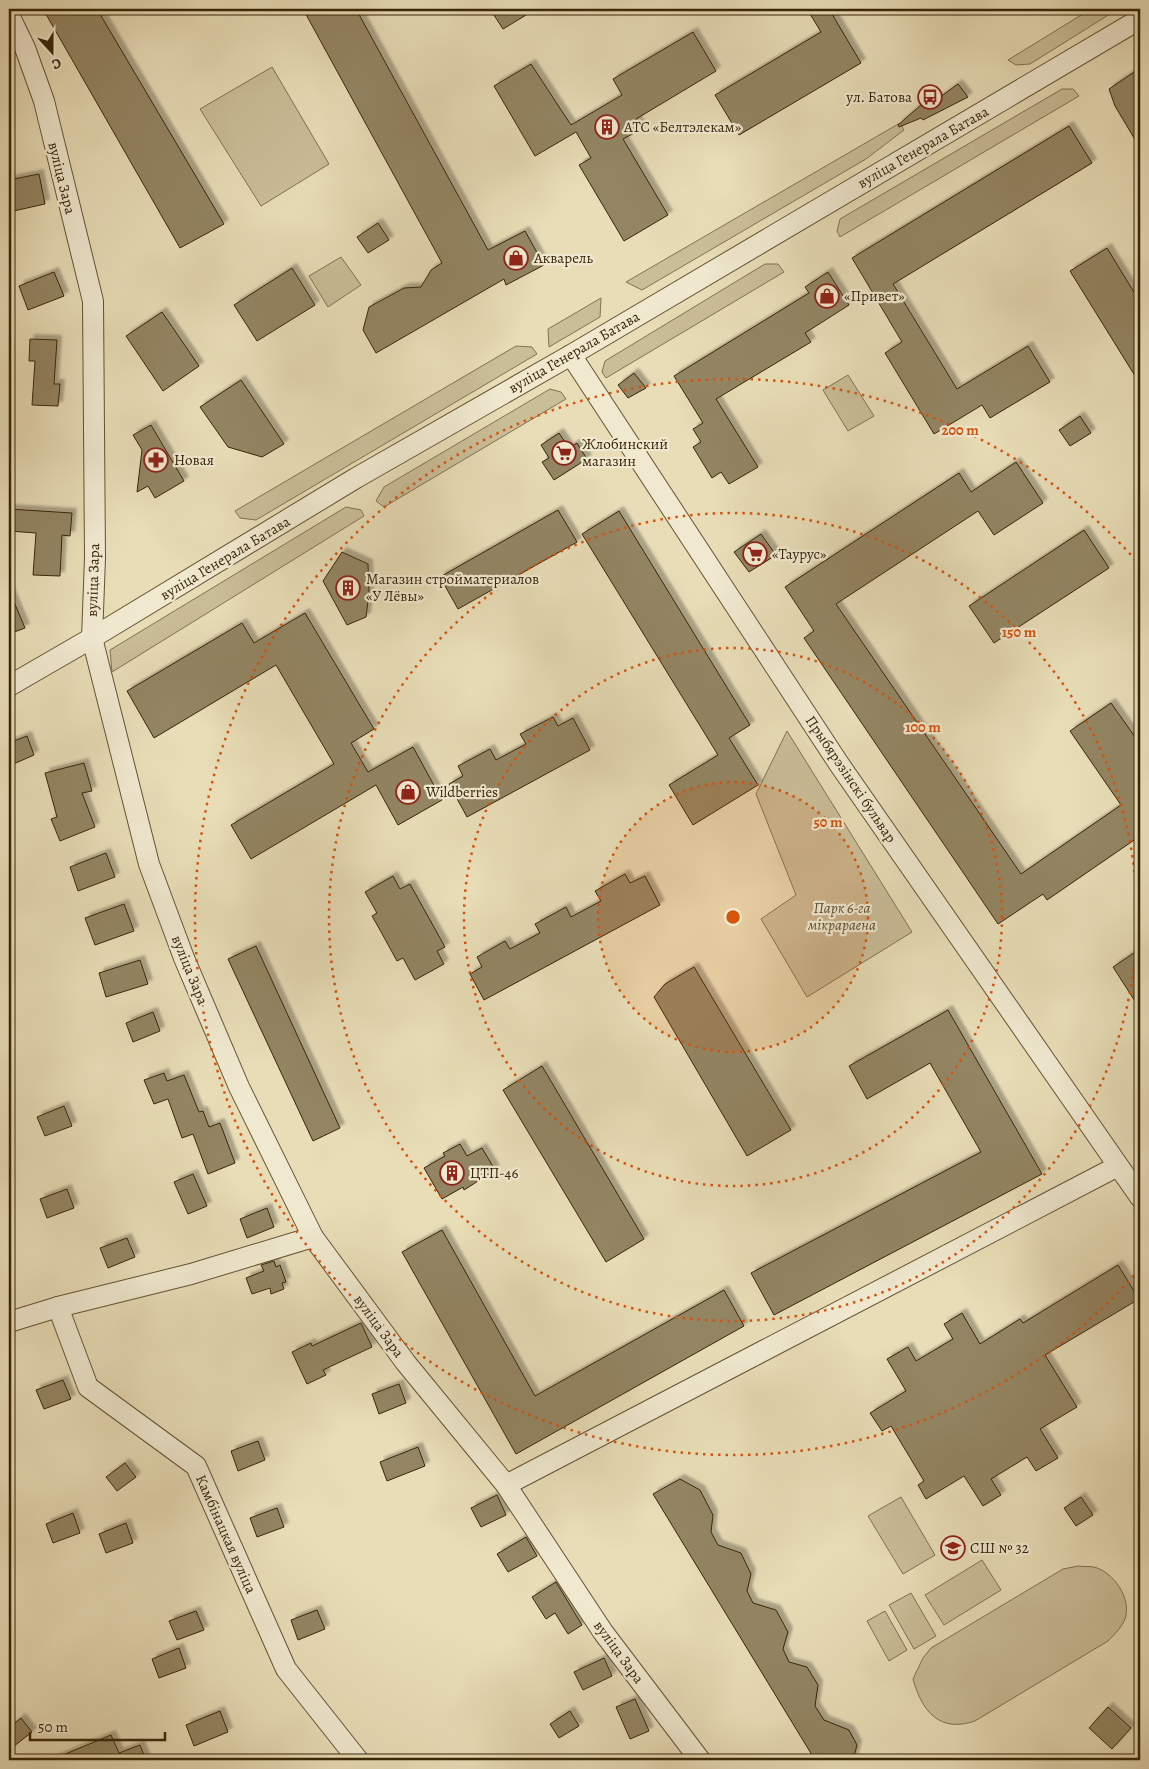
<svg xmlns="http://www.w3.org/2000/svg" width="1149" height="1769" viewBox="0 0 1149 1769" font-family="Alegreya,serif">
	<style>
		.green { fill: #cabe99; stroke: #807250 }
		.building { fill: #938563; stroke: #372507; filter: url(#shadow) }
		.lines { fill: none; stroke-linecap: round; stroke-linejoin: round }
		.minor-casing { stroke: #635333; stroke-width: 22 }
		.minor { stroke: #f0e9d0; stroke-width: 20 }
		.ring { fill: none; stroke: #d6540c; stroke-width: 2.5; stroke-dasharray: 2.5 5 }
		.labels { text-anchor: middle; dominant-baseline: central; stroke-width: 4.5; stroke-linejoin: round; paint-order: stroke }
		.poi-label { font-size: 15px; fill: #372507; stroke: #f0e9d0; text-anchor: start }
		.street-label { font-size: 15px; fill: #372507; stroke: #f0e9d0 }
		.park-label { font-size: 15px; font-style: italic; fill: #5c4b2c; stroke: #f0e9d0 }
		.centre { fill: #d6540c; stroke: #f0e9d0; stroke-width: 2.5 }
		.ring-label { font-size: 15px; text-anchor: middle; font-weight: bold; fill: #d6540c; stroke: #f0e9d0; stroke-width: 4.5; stroke-linejoin: round; paint-order: stroke }
	</style>
	<defs>
		<filter id="shadow"><feDropShadow dx="4.5" dy="-4.5" stdDeviation="1" flood-color="#0004"/></filter>
	</defs>
	<rect width="100%" height="100%" fill="#e8ddb7"/>
	<filter id="stains"><feTurbulence type="fractalNoise" baseFrequency=".004" numOctaves="4"/><feColorMatrix values="0 0 0 0 .2 0 0 0 0 .09 0 0 0 0 .02 0 0 0 .5 -.17"/></filter>
	<radialGradient id="worn" r=".72"><stop offset=".6" stop-color="#630" stop-opacity="0"/><stop offset="1" stop-color="#630" stop-opacity=".3"/></radialGradient>
	<g class="green">
		<polygon points="1091,9 1118,9 1030,64 1016,65 1008,60"/>
		<polygon points="272,67 329,164 261,206 200,109"/>
		<polygon points="1062,89 1073,89 1079,96 840,237 837,231 840,219"/>
		<polygon points="900,123 904,130 866,159 642,290 626,282"/>
		<polygon points="341,257 361,285 328,307 309,276"/>
		<polygon points="765,264 778,264 784,272 606,378 602,372 605,361"/>
		<polygon points="601,298 600,317 549,347 548,329"/>
		<polygon points="516,346 532,347 537,354 256,520 240,518 235,511"/>
		<polygon points="848,375 874,416 848,431 823,390"/>
		<polygon points="550,389 561,392 566,399 384,507 376,501 384,487"/>
		<polygon points="346,507 361,510 364,516 112,672 110,650"/>
		<polygon points="787,731 912,932 807,997 761,919 796,895 756,794"/>
		<polygon points="901,1497 935,1555 903,1574 868,1516"/>
		<polygon points="982,1560 1001,1590 944,1625 925,1595"/>
		<path d="M1078,1566C1083,1567 1089,1566 1094,1567C1114,1572 1132,1599 1125,1619C1122,1627 1114,1635 1108,1641L975,1721C940,1733 922,1712 913,1679L923,1658L931,1648L1063,1569Z"/>
		<polygon points="911,1593 936,1636 914,1649 889,1605"/>
		<polygon points="885,1611 907,1650 889,1661 867,1621"/>
	</g>
	<g class="building">
		<polygon points="43,9 97,9 224,224 180,248"/>
		<polygon points="303,9 356,9 488,250 525,231 544,265 506,285 504,279 376,353 363,330 369,307 404,288 421,287 431,270 442,263"/>
		<polygon points="490,9 536,9 503,29"/>
		<polygon points="807,9 829,9 861,63 739,135 715,95 821,32"/>
		<polygon points="693,32 716,71 636,119 642,129 623,139 668,215 624,241 579,165 591,158 576,132 535,156 494,86 531,64 571,125 622,95 613,79"/>
		<polygon points="1140,68 1140,148 1115,106 1109,89"/>
		<polygon points="958,84 968,97 923,120 921,118 899,127 898,125 930,97 936,100"/>
		<polygon points="1069,126 1092,163 893,284 957,389 1028,346 1050,382 990,418 982,405 934,434 885,353 902,342 852,258"/>
		<polygon points="39,174 45,204 9,212 9,180"/>
		<polygon points="378,223 389,240 368,253 357,237"/>
		<polygon points="1107,248 1140,302 1140,384 1070,271"/>
		<polygon points="292,268 315,305 257,341 234,305"/>
		<polygon points="54,272 64,296 28,310 19,286"/>
		<polygon points="828,272 849,305 805,333 811,342 716,399 758,467 729,484 721,472 712,478 693,447 701,442 693,429 703,423 674,376 809,293 805,287"/>
		<polygon points="162,312 199,366 163,391 126,336"/>
		<polygon points="30,339 57,340 54,384 60,384 58,406 32,405 35,361 29,361"/>
		<polygon points="634,373 646,388 628,398 618,385"/>
		<polygon points="241,380 284,444 262,457 228,447 200,407"/>
		<polygon points="1080,416 1091,433 1070,446 1059,430"/>
		<polygon points="151,425 184,481 155,498 148,486 137,492 142,450 133,435"/>
		<polygon points="559,433 569,448 577,443 587,459 554,480 542,462 549,458 541,445"/>
		<polygon points="1016,462 1043,503 994,535 978,511 836,604 1021,874 1121,805 1070,731 1111,703 1140,744 1140,836 1047,900 1043,894 998,924 804,638 814,631 785,587 959,473 971,492"/>
		<polygon points="9,509 72,513 70,536 62,535 60,576 33,575 36,533 9,531"/>
		<polygon points="558,510 577,542 458,609 440,577"/>
		<polygon points="619,511 750,725 729,738 758,785 693,825 669,785 718,755 582,534"/>
		<polygon points="1084,530 1109,568 994,643 969,606"/>
		<polygon points="761,534 776,555 749,572 734,552"/>
		<polygon points="342,552 368,564 369,594 366,617 347,625 323,581"/>
		<polygon points="9,590 25,628 9,634"/>
		<polygon points="305,613 374,729 351,743 368,772 413,747 442,800 398,825 376,785 251,859 231,825 334,764 276,665 154,738 127,691 242,623 254,643"/>
		<polygon points="553,717 558,726 573,718 590,750 467,817 449,784 463,776 458,766 490,749 496,760 526,744 520,734"/>
		<polygon points="27,736 34,755 9,766 9,743"/>
		<polygon points="84,763 92,791 82,793 95,827 60,841 51,819 57,817 45,773"/>
		<polygon points="106,853 115,877 78,891 70,867"/>
		<polygon points="625,874 630,883 645,876 660,905 484,1000 470,974 482,967 477,957 505,941 510,949 540,933 535,924 566,907 571,917 601,901 595,891"/>
		<polygon points="393,876 400,889 410,884 445,947 437,951 444,964 415,980 403,958 397,961 380,930 372,916 377,913 365,892"/>
		<polygon points="124,904 134,931 95,945 85,918"/>
		<polygon points="256,946 340,1128 313,1141 228,959"/>
		<polygon points="1140,949 1140,1009 1113,967"/>
		<polygon points="140,960 148,984 106,997 99,973"/>
		<polygon points="694,967 791,1130 747,1156 654,997 665,984"/>
		<polygon points="948,1010 1042,1174 774,1315 751,1273 981,1152 930,1063 867,1099 849,1066"/>
		<polygon points="153,1012 160,1031 133,1042 126,1023"/>
		<polygon points="542,1066 644,1239 606,1262 503,1090"/>
		<polygon points="164,1073 167,1081 184,1075 199,1112 203,1111 209,1127 220,1123 235,1163 208,1174 193,1134 182,1138 168,1099 154,1104 144,1080"/>
		<polygon points="64,1106 72,1126 45,1136 37,1117"/>
		<polygon points="460,1144 467,1156 482,1148 495,1170 464,1190 463,1187 442,1199 424,1168 445,1156 443,1153"/>
		<polygon points="193,1174 207,1206 188,1214 174,1182"/>
		<polygon points="67,1189 74,1208 47,1218 40,1199"/>
		<polygon points="267,1208 274,1227 247,1238 240,1219"/>
		<polygon points="442,1230 535,1396 724,1290 744,1326 516,1454 402,1252"/>
		<polygon points="127,1238 135,1257 108,1268 100,1248"/>
		<polygon points="274,1261 276,1267 280,1265 286,1282 282,1283 284,1289 271,1294 270,1288 252,1294 246,1278 264,1271 261,1265"/>
		<polygon points="1118,1265 1139,1299 1045,1355 1077,1407 1040,1429 1058,1458 1036,1471 1027,1457 991,1479 1001,1495 983,1506 964,1476 926,1499 918,1485 924,1481 891,1426 882,1431 870,1413 906,1391 887,1359 908,1347 916,1361 953,1339 944,1324 962,1313 980,1344 1020,1319 1023,1323"/>
		<polygon points="361,1323 372,1347 323,1370 326,1375 307,1384 292,1352 311,1343 312,1346"/>
		<polygon points="63,1380 71,1399 44,1409 36,1390"/>
		<polygon points="399,1384 406,1403 379,1414 372,1394"/>
		<polygon points="258,1441 265,1460 238,1471 231,1451"/>
		<polygon points="418,1447 425,1466 387,1481 380,1462"/>
		<polygon points="125,1463 136,1477 117,1491 106,1477"/>
		<polygon points="680,1479 700,1490 713,1515 711,1532 718,1545 741,1553 751,1574 747,1591 753,1603 776,1610 788,1632 783,1649 789,1662 807,1667 818,1685 815,1706 824,1720 849,1730 857,1745 853,1760 815,1760 653,1494"/>
		<polygon points="497,1495 506,1515 481,1527 471,1508"/>
		<polygon points="1081,1497 1093,1515 1076,1526 1064,1508"/>
		<polygon points="277,1508 284,1527 257,1537 250,1518"/>
		<polygon points="73,1513 80,1533 53,1543 46,1524"/>
		<polygon points="126,1523 133,1543 106,1553 99,1534"/>
		<polygon points="526,1537 537,1556 508,1572 497,1554"/>
		<polygon points="556,1582 582,1625 568,1634 555,1613 546,1619 532,1597"/>
		<polygon points="317,1610 325,1629 298,1640 291,1620"/>
		<polygon points="196,1611 204,1630 177,1640 169,1621"/>
		<polygon points="179,1648 186,1668 159,1678 152,1659"/>
		<polygon points="604,1658 612,1676 583,1690 574,1672"/>
		<polygon points="635,1699 649,1731 630,1739 616,1707"/>
		<polygon points="1108,1707 1131,1728 1112,1749 1089,1728"/>
		<polygon points="220,1711 228,1732 194,1746 186,1725"/>
		<polygon points="570,1711 579,1726 559,1738 550,1724"/>
		<polygon points="21,1718 32,1732 9,1750 9,1728"/>
		<polygon points="111,1735 119,1753 140,1745 146,1760 51,1760"/>
	</g>
	<g class="lines">
		<g class="minor-casing">
			<g id="minor">
				<polyline points="9,15 25,48 44,101 93,301 95,558 92,638 149,864 184,958 239,1087 313,1237 406,1363 506,1485 603,1632 700,1760"/>
				<polyline points="571,355 839,764 1140,1197"/>
				<polyline points="9,686 92,638 356,478 571,355 1140,19"/>
				<polyline points="58,1307 88,1387 196,1466 286,1669 358,1760"/>
				<polyline points="9,1322 58,1307 191,1274 313,1237"/>
				<polyline points="506,1485 1118,1166"/>
			</g>
		</g>
		<use href="#minor" class="minor"/>
	</g>
	<circle cx="733" cy="917" r="135" fill="#d6540c" fill-opacity=".12"/>
	<g class="ring">
		<circle cx="733" cy="917" r="135"/>
		<circle cx="733" cy="917" r="269"/>
		<circle cx="733" cy="917" r="404"/>
		<path d="M1139 1270A538 538 0 1 1 1139 564"/>
	</g>
	<defs>
		<g id="bus-ring" transform="scale(1.25)"><circle r="9.5" fill="#f0e9d0" stroke="#8f2418" stroke-width="1.5"/><path d="M-5-6H5V4H4V6H2V4H-2V6H-4V4H-5ZM-3.5-4V0h7V-4ZM-3.5 1.2v1.5H-2V1.2ZM2 1.2v1.5H3.5V1.2Z" fill="#8f2418"/></g>
		<g id="building-ring" transform="scale(1.25)"><circle r="9.5" fill="#f0e9d0" stroke="#8f2418" stroke-width="1.5"/><path d="M-4-6H4V6H1V3H-1V6H-4ZM-2.5-4.3h1.7v1.8h-1.7ZM.8-4.3h1.7v1.8H.8ZM-2.5-1h1.7V.8h-1.7ZM.8-1h1.7V.8H.8Z" fill="#8f2418"/></g>
		<g id="shop-ring" transform="scale(1.25)"><circle r="9.5" fill="#f0e9d0" stroke="#8f2418" stroke-width="1.5"/><path d="M-5-2.5h2.3a2.7 3.5 0 0 1 5.4 0H5L5.5 6h-11ZM-1.5-2.5h3a1.5 2.3 0 0 0-3 0Z" fill="#8f2418"/></g>
		<g id="supermarket-ring" transform="scale(1.25)"><circle r="9.5" fill="#f0e9d0" stroke="#8f2418" stroke-width="1.5"/><path d="M-6-5.5h2.5l.6 2H6L4.5 2H-2.5L-4.4-4H-6ZM-1.5 3.2a1.3 1.3 0 1 0 .1 0ZM3 3.2a1.3 1.3 0 1 0 .1 0Z" fill="#8f2418"/></g>
		<g id="pharmacy-ring" transform="scale(1.25)"><circle r="9.5" fill="#f0e9d0" stroke="#8f2418" stroke-width="1.5"/><path d="M-2-6h4v4h4v4h-4v4h-4v-4h-4v-4h4Z" fill="#8f2418"/></g>
		<g id="school-ring" transform="scale(1.25)"><circle r="9.5" fill="#f0e9d0" stroke="#8f2418" stroke-width="1.5"/><path d="M0-5L7-2L0 1L-7-2ZM-4 1L0 2.5L4 1V4Q0 6-4 4Z" fill="#8f2418"/></g>
	</defs>
	<g fill-rule="evenodd">
		<use href="#bus-ring" x="930" y="97"/>
		<use href="#building-ring" x="607" y="127"/>
		<use href="#shop-ring" x="516" y="258"/>
		<use href="#shop-ring" x="827" y="296"/>
		<use href="#supermarket-ring" x="564" y="453"/>
		<use href="#pharmacy-ring" x="156" y="460"/>
		<use href="#supermarket-ring" x="755" y="554"/>
		<use href="#building-ring" x="348" y="588"/>
		<use href="#shop-ring" x="408" y="792"/>
		<use href="#building-ring" x="452" y="1173"/>
		<use href="#school-ring" x="953" y="1548"/>
	</g>
	<g class="labels">
		<g class="poi-label">
			<text x="912" y="97" text-anchor="end">ул. Батова</text>
			<text x="624" y="127">АТС «Белтэлекам»</text>
			<text x="534" y="258">Акварель</text>
			<text x="844" y="296">«Привет»</text>
			<text x="582" y="444">Жлобинский<tspan x="582" dy="17">магазин</tspan></text>
			<text x="174" y="460">Новая</text>
			<text x="772" y="554">«Таурус»</text>
			<text x="366" y="579">Магазин стройматериалов<tspan x="366" dy="17">«У Лёвы»</tspan></text>
			<text x="426" y="792">Wildberries</text>
			<text x="470" y="1173">ЦТП-46</text>
			<text x="970" y="1548">СШ № 32</text>
		</g>
		<g class="street-label">
			<text transform="translate(923 147) rotate(-30)">вуліца Генерала Батава</text>
			<text transform="translate(62 178) rotate(76)">вуліца Зара</text>
			<text transform="translate(574 352) rotate(-30)">вуліца Генерала Батава</text>
			<text transform="translate(225 558) rotate(-31)">вуліца Генерала Батава</text>
			<text transform="translate(93 580) rotate(-88)">вуліца Зара</text>
			<text transform="translate(851 779) rotate(56)">Прыбярэзінскі бульвар</text>
			<text transform="translate(190 970) rotate(68)">вуліца Зара</text>
			<text transform="translate(379 1326) rotate(54)">вуліца Зара</text>
			<text transform="translate(226 1534) rotate(66)">Камбінацкая вуліца</text>
			<text transform="translate(619 1652) rotate(54)">вуліца Зара</text>
		</g>
		<g class="park-label">
			<text x="842" y="908">Парк 6-га<tspan x="842" dy="17">мікрараена</tspan></text>
		</g>
	</g>
	<circle cx="733" cy="917" r="8" class="centre"/>
	<g class="ring-label">
		<text x="960" y="435">200 m</text>
		<text x="1019" y="637">150 m</text>
		<text x="923" y="732">100 m</text>
		<text x="828" y="827">50 m</text>
	</g>
	<rect width="1149" height="1769" fill="none" stroke="#e8ddb7" stroke-width="30"/>
	<rect x="10" y="10" width="1129" height="1749" fill="none" stroke="#372507" stroke-width="2.5"/>
	<rect x="15" y="15" width="1119" height="1739" fill="none" stroke="#372507"/>
	<g transform="translate(52 52) rotate(159)" stroke="#f0e9d0" stroke-width="4" paint-order="stroke">
	<path d="M0-4L9 19L0 12L-9 19Z" fill="#372507"/>
	<text y="-8" font-size="14" font-weight="bold" text-anchor="middle" fill="#372507">С</text>
	</g>
	<path d="M30 1732v8h135v-8" fill="none" stroke="#372507" stroke-width="2.5"/>
	<text x="38" y="1732" font-size="15" fill="#372507" stroke="#f0e9d0" stroke-width="4" paint-order="stroke">50 m</text>
	<rect width="100%" height="100%" filter="url(#stains)"/>
	<rect width="100%" height="100%" fill="url(#worn)"/>
</svg>
